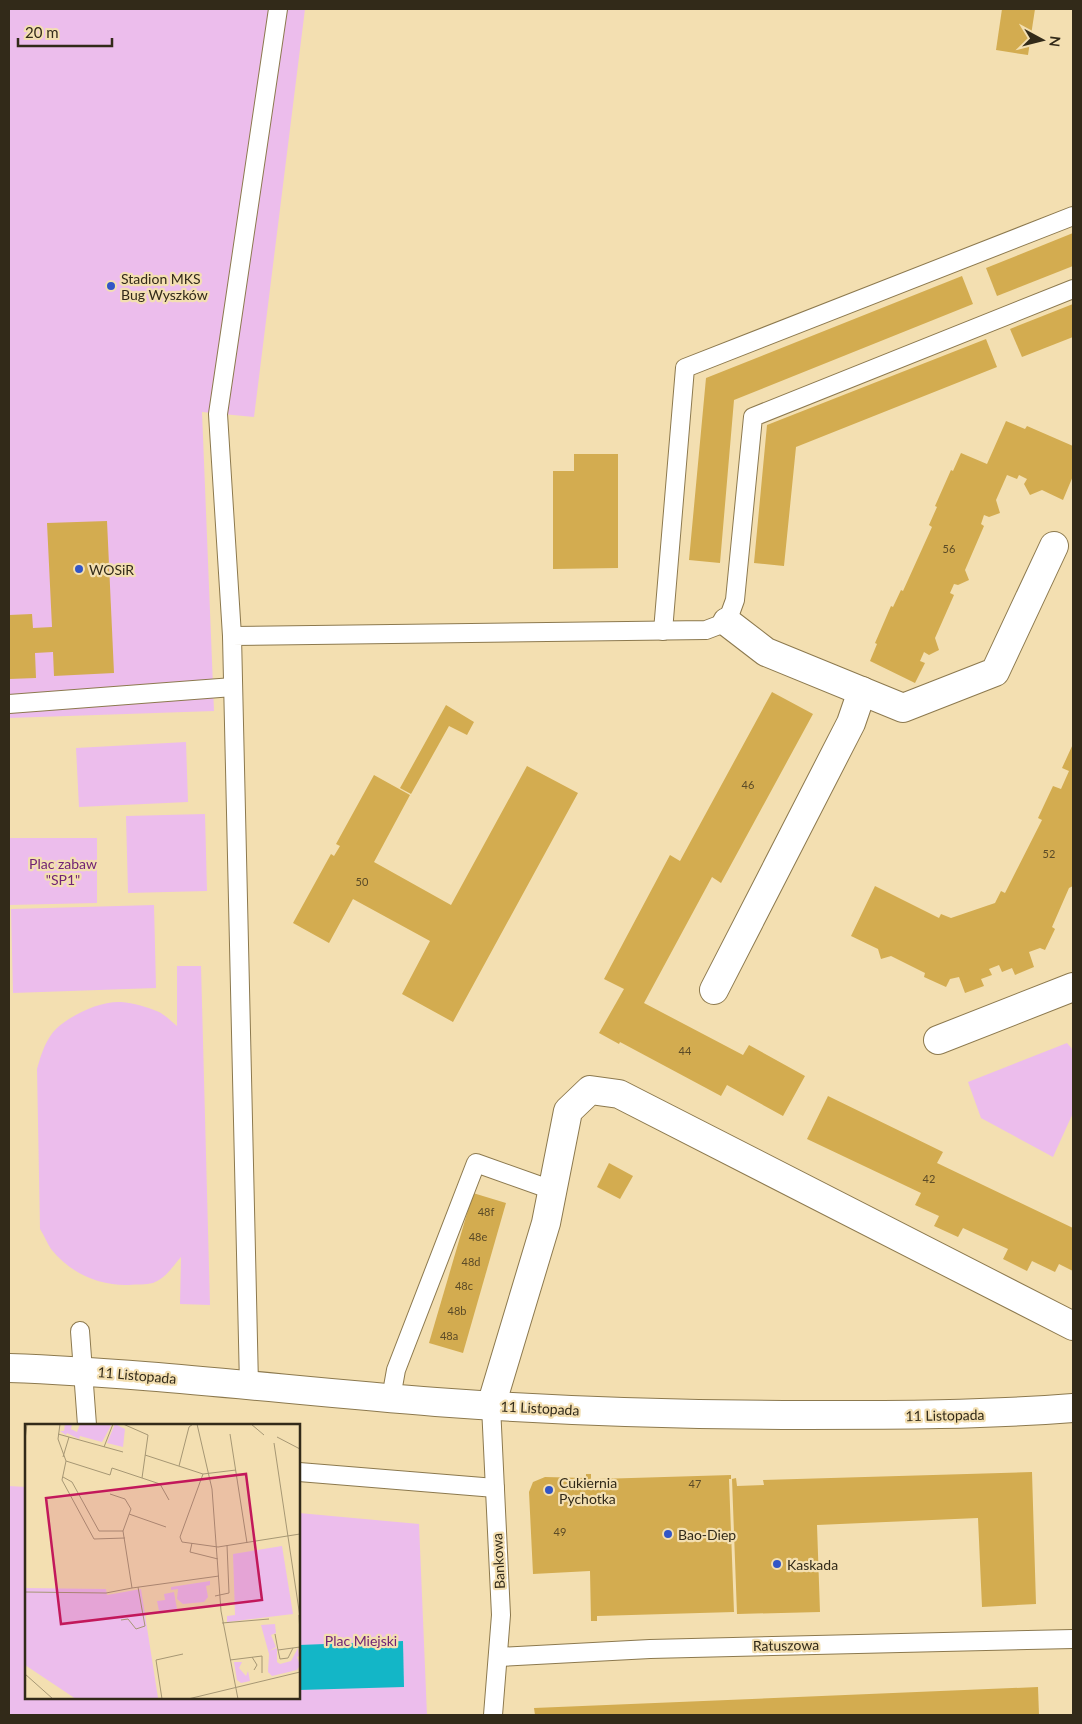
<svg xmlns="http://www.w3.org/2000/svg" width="1082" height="1724" viewBox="0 0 1082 1724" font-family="Lato,sans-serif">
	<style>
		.green { fill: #ecbdec }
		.water { fill: #13b6c7 }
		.building { fill: #d3ac50 }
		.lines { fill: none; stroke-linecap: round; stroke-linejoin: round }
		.service-casing { stroke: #8c794e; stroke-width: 20 }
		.minor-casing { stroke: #8c794e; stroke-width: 30 }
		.service { stroke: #fff; stroke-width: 18 }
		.minor { stroke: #fff; stroke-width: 28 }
		.poi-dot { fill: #3256c6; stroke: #f3dfb1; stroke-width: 2 }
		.labels { text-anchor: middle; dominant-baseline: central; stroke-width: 4.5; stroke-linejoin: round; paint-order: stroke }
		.number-label { font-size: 11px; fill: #5a4a27 }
		.poi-label { font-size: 14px; fill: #322a19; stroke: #f3dfb1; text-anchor: start }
		.park-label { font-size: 14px; fill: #712374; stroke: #f3dfb1 }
		.street-label { font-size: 14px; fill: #322a19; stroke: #f3dfb1 }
		.inset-road { fill: none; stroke: #a69774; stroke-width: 1 }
		.view { fill: #c2185b; fill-opacity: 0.15; stroke: #c2185b; stroke-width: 2.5 }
		.inset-edge { fill: none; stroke: #322a19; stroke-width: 2.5 }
	</style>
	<rect width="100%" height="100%" fill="#f3dfb1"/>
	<g class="green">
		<polygon points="9,9 305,9 254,417 202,412 214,711 9,718"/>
		<polygon points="186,742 188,802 79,807 76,748"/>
		<polygon points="205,814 207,891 128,893 126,816"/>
		<polygon points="9,838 97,838 97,903 9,905"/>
		<polygon points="154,905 156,988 13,993 11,909"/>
		<path d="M177,966H201L210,1305L180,1304L181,1257C172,1267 166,1278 153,1283C146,1285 137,1284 129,1285C99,1286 70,1273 51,1249C47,1243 44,1235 40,1229L37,1069C41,1055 46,1038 57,1028C73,1014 100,1001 121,1002C133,1003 148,1007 159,1012C165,1015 171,1021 177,1026Z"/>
		<polygon points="1067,1043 1073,1050 1073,1113 1053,1157 981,1118 968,1082"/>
		<polygon points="9,1486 26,1487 26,1698 299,1698 299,1513 419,1524 427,1715 9,1715"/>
	</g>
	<polygon class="water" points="403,1641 404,1687 299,1690 299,1645"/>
	<g class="building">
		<polygon points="1002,9 1035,9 1028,55 996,50"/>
		<polygon points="1073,233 1073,266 997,296 986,268"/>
		<polygon points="962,276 973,304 734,400 720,563 689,560 706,378"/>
		<polygon points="1073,304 1073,337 1022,357 1010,329"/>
		<polygon points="986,339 997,367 796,447 784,566 754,563 767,425"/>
		<polygon points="1006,421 1025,429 1027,426 1073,446 1073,476 1063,500 1042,490 1030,495 1024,484 1027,479 1019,475 1017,479 1007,475 996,500 1000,513 989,517 984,515 981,524 984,526 965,570 969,580 958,585 954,584 950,593 954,595 935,638 939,650 929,655 924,652 920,661 925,663 915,683 870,661 877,644 875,643 891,606 893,607 901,590 903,591 932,527 929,525 937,507 935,506 951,470 953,471 961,453 987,464"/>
		<polygon points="574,454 618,454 618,568 553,569 553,471 574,471"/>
		<polygon points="107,521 114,673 54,676 53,652 35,653 36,678 9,679 9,615 32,614 33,628 52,627 47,523"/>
		<polygon points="772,692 813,714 721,883 712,877 644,1003 743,1055 749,1045 805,1076 783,1116 727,1085 721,1096 620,1042 619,1044 599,1033 624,989 604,979 670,855 680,861"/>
		<polygon points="446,705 474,722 467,735 449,726 411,794 400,788"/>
		<polygon points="1073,744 1073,886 1069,888 1052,927 1055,929 1045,950 1040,948 1029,952 1034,967 1015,975 1012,968 1002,972 999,965 989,969 992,975 981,979 984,986 965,993 959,977 950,979 946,987 924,977 925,973 891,956 881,959 878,949 851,936 875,886 939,918 941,914 951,918 995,903 1001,891 1005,893 1042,820 1038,818 1053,786 1061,789 1069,771 1062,768"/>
		<polygon points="527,766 578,793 453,1022 402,994 430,941 353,899 329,943 293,923 331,854 334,856 340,846 336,844 374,775 410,795 374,862 451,905"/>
		<polygon points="828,1096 943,1152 937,1163 1073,1228 1073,1271 1059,1264 1055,1272 1032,1261 1027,1271 1003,1259 1008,1249 963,1228 958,1237 934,1226 939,1216 915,1205 921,1193 807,1139"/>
		<polygon points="609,1163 633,1176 620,1199 597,1187"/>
		<polygon points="473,1193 506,1203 463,1353 429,1343"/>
		<polygon points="1032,1472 1036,1604 982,1607 978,1518 817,1525 820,1612 737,1614 732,1479 736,1478 737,1486 764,1485 763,1480"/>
		<polygon points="586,1474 591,1474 591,1483 598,1483 598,1479 731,1475 731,1479 729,1479 734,1612 597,1616 597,1621 591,1621 590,1571 533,1574 529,1492 533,1482 545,1477 586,1478"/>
		<polygon points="1038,1687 1039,1715 535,1715 534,1708"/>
	</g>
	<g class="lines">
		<g class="service-casing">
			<g id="service">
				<polyline points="663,631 685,368 1073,216"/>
				<polyline points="232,636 218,414 278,9"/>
				<polyline points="9,704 233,687"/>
				<polyline points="80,1331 87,1425"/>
				<polyline points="249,1385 232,636 706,630 727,622 735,600 753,417 1073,289"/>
				<polyline points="391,1398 396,1370 476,1163 552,1190"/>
				<polyline points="491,1406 501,1615 493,1715"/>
				<polyline points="299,1472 495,1488"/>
				<polyline points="498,1657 650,1649 1073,1639"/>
			</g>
		</g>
		<g class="minor-casing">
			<g id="minor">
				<polyline points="727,622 766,652 903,708 995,672 1054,546"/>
				<polyline points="714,990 851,723 862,691"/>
				<polyline points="938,1040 1073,987"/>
				<path d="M9,1368C152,1373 293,1391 436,1402C559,1411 682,1415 805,1415C895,1415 984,1415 1073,1408"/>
				<polyline points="491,1406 546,1223 568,1111 590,1090 619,1094 1073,1326"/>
			</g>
		</g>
		<use href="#service" class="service"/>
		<use href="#minor" class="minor"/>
	</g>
	<g class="poi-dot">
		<circle cx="111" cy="286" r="5"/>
		<circle cx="79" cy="569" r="5"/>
		<circle cx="549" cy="1490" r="5"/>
		<circle cx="668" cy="1534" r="5"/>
		<circle cx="777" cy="1564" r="5"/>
	</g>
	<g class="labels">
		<g class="number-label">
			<text x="949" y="548">56</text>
			<text x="748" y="784">46</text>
			<text x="1049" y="853">52</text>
			<text x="362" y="881">50</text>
			<text x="685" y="1050">44</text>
			<text x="929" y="1178">42</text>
			<text x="486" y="1211">48f</text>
			<text x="478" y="1236">48e</text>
			<text x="471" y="1261">48d</text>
			<text x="464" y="1285">48c</text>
			<text x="457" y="1310">48b</text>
			<text x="449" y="1335">48a</text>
			<text x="695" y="1483">47</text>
			<text x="560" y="1531">49</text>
		</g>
		<g class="poi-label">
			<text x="121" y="278">Stadion MKS<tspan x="121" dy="16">Bug Wyszków</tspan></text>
			<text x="89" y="569">WOSiR</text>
			<text x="559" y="1482">Cukiernia<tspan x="559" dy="16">Pychotka</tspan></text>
			<text x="678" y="1534">Bao-Diep</text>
			<text x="787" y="1564">Kaskada</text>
		</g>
		<g class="park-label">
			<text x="63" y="863">Plac zabaw<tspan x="63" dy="16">"SP1"</tspan></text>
			<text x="361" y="1640">Plac Miejski</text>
		</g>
		<g class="street-label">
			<text transform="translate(137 1375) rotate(5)">11 Listopada</text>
			<text transform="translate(540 1408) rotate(3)">11 Listopada</text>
			<text transform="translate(945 1415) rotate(-1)">11 Listopada</text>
			<text transform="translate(498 1561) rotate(-93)">Bankowa</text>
			<text transform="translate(786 1645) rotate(-1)">Ratuszowa</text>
		</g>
	</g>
	<g transform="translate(25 1424)">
		<rect width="275" height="275" fill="#f3dfb1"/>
		<path d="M40,0H47L46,5L52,8L55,0H87L77,18L55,12L54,15L42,9L41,11L35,7H39ZM90,0L100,5L98,23L82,19ZM257,122L268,190L202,198V192L210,191L208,130ZM185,157V161L181,162L183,173L179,178L158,180L152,175L153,165L146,166V163ZM0,164L81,165L82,171L116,165L133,274L51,275L0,241ZM149,168L152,185L134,187L132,177L140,176L139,170ZM250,200L251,209L246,211L251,223L244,227L252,224V238L255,240L266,237L273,224L274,232L272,233L275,241L272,246L247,252L243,248L244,230L236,201ZM209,238H217L214,244L221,252L223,247L225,257L216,259L212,256Z" fill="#ecbdec"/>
		<path class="inset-road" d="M35,0L33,15L41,37L85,51L87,44L117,54L123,11L98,0M172,0L187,65L196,187L213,275M226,0L239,11M33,10L98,28M205,10L222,119M252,13L275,25M0,16L2,0M249,19L275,193M79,23L88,0M120,31L178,50L211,46M38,33L44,13M41,37L37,56L69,115L100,114M154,42L164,3L168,0M178,50L155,113L157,118L193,123L275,110M38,53L47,58L74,107H98L107,164L194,152M117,54L135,60L144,76M85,70L100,75L106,85L98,107M104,90L141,103M167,119L165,128L193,135M0,168L81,169L107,164M190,172L204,169L202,121M274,191L275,210M96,196L103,195L111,205L120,202L113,163M197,199L244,195M250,210L253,226M268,224L263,234L255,235L253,226L275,223M227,233L232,241L229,246M205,236L237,232V249M0,250L28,275M137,275L131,236L158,230M163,275L275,248"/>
		<path class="view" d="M221,50L237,176L36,200L21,74Z"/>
		<rect width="275" height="275" class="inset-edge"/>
	</g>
	<rect width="1082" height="1724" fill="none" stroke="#322a19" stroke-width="20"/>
	<g transform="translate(1042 40) rotate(97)" stroke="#f3dfb1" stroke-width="4" paint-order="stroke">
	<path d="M0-4L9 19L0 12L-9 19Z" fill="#322a19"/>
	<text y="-8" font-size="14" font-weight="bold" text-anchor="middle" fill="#322a19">N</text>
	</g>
	<path d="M18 38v8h94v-8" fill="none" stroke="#322a19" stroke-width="2.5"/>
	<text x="25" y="38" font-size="15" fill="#322a19" stroke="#f3dfb1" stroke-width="4" paint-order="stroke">20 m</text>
</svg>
